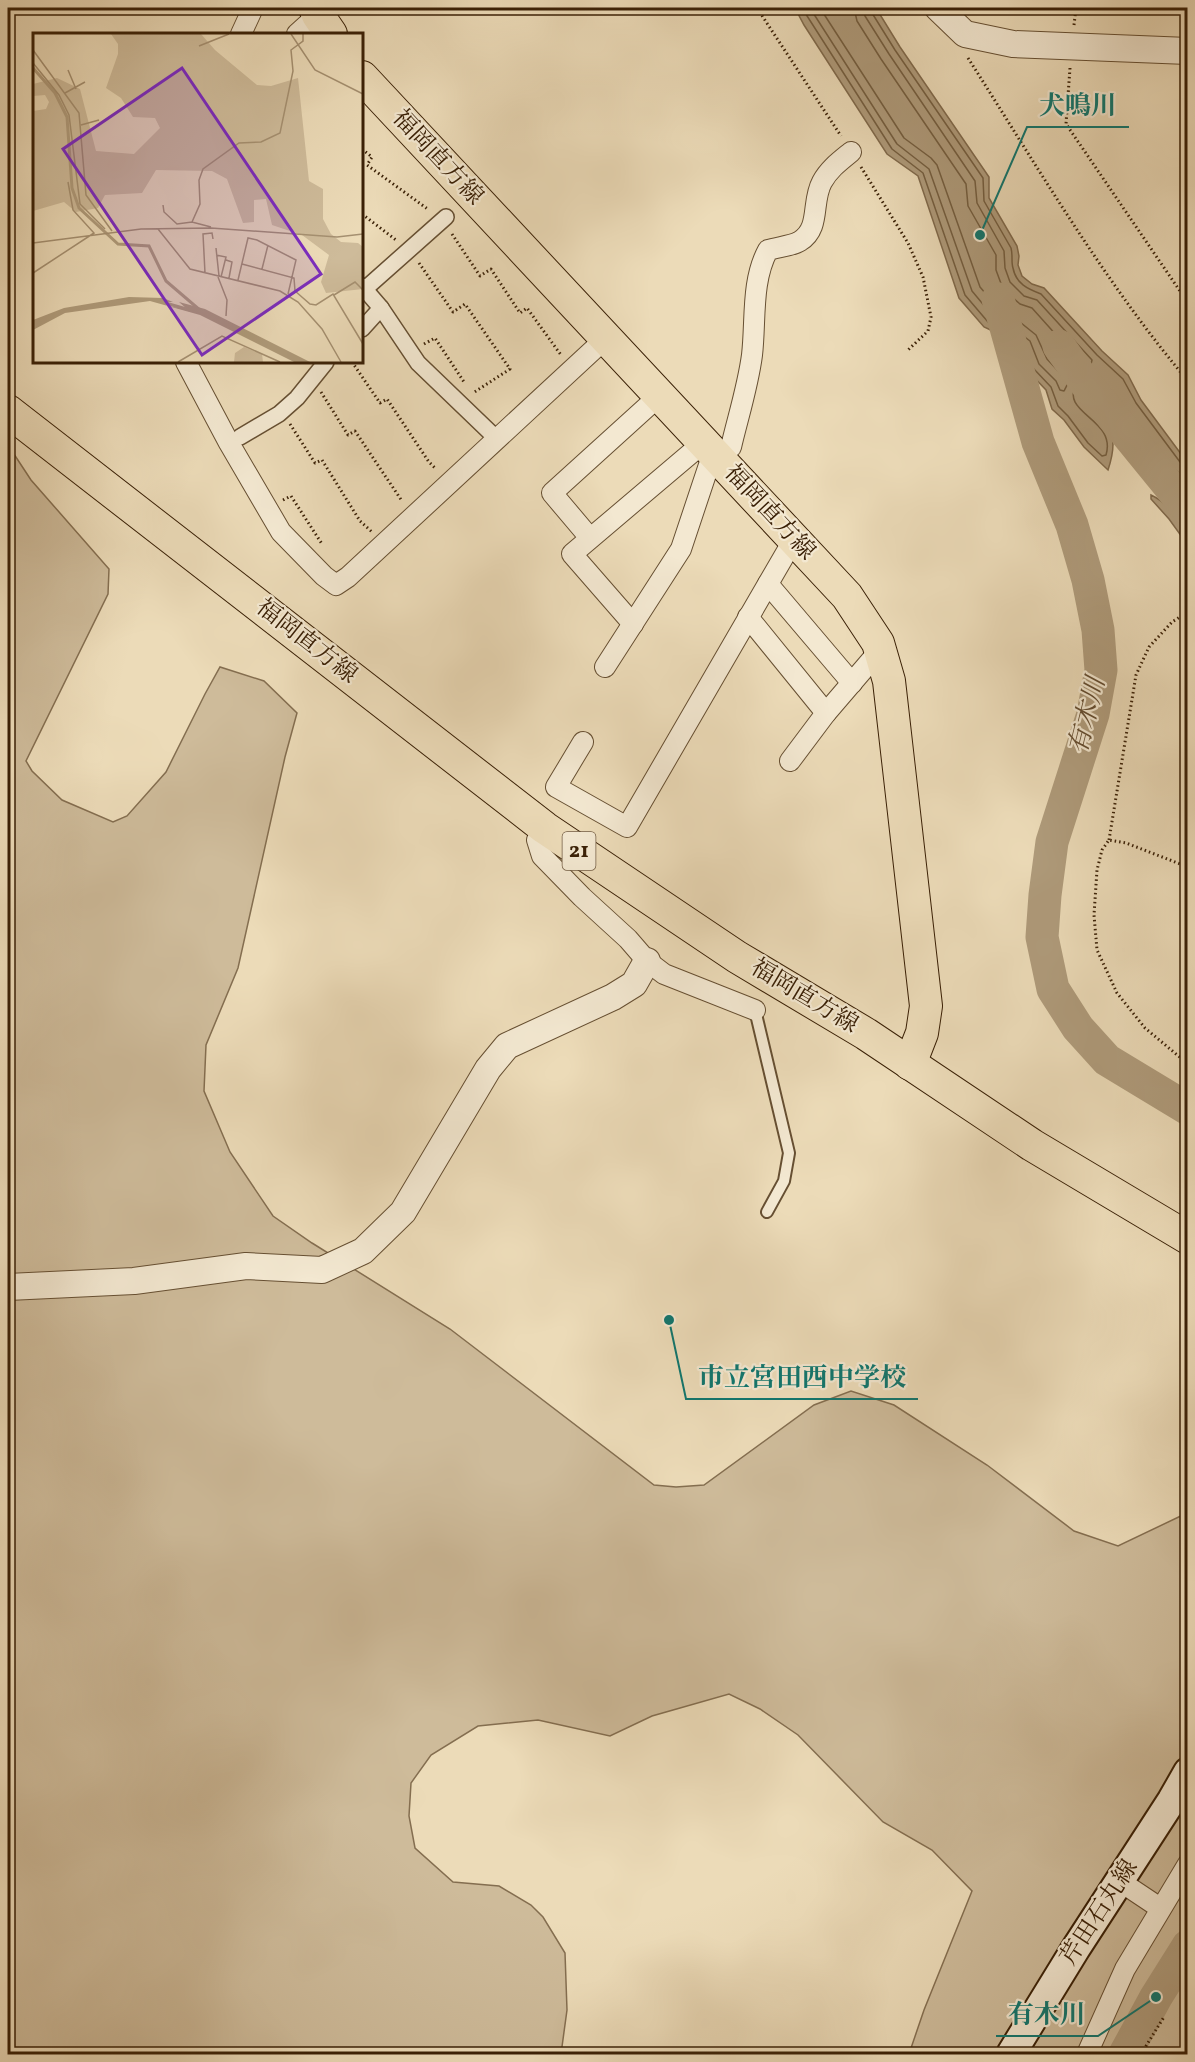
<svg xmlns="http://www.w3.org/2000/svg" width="1195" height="2062" viewBox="0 0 1195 2062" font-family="Vollkorn,'Noto Serif JP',serif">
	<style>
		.green { fill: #cebb9a; stroke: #846e50; stroke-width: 1.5 }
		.water { fill: #af9b7b; stroke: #806a4c; stroke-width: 1.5 }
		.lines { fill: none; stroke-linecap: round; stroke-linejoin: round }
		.shore { stroke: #745e40; stroke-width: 1.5 }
		.river { stroke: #af9b7b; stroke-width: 33 }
		.service-casing { stroke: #664f32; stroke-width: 14 }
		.pedestrian-casing { stroke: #664f32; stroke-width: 18 }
		.minor-casing { stroke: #664f32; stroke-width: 22 }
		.tertiary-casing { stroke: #664f32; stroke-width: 28 }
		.secondary-casing { stroke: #3a2006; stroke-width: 32 }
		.primary-casing { stroke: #3a2006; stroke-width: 34 }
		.path { stroke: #3a2006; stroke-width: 3; stroke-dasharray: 1.5 3; stroke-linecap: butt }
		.service { stroke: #f3e8d1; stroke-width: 10 }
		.pedestrian { stroke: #f3e8d1; stroke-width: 15 }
		.minor { stroke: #f3e8d1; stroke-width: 20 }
		.tertiary { stroke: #f3e8d1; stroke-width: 26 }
		.secondary { stroke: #f3e8d1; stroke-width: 28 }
		.primary { stroke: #ecdbb8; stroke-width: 32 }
		.labels { text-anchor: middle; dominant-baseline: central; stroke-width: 4.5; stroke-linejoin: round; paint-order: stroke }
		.shield { fill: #f3e8d1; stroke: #725c43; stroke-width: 1.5 }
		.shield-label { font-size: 22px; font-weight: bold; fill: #3a2006 }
		.street-label { font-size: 24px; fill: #3a2006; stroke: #f3e8d1 }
		.water-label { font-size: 26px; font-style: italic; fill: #634b2f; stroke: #f3e8d1 }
		.inset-river { fill: none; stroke: #af9b7b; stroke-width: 3 }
		.inset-road { fill: none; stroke: #a59071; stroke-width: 1.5 }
		.view { fill: #7b2cbf; fill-opacity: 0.15; stroke: #7b2cbf; stroke-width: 3 }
		.inset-edge { fill: none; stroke: #3a2006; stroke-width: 3 }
		.leader { fill: none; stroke: #0f766e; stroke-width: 2 }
		.callout-dot { fill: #0f766e; stroke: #f3e8d1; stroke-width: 2 }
		.callout-label { font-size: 26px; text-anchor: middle; font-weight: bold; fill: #0f766e; stroke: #f3e8d1; stroke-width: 4.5; stroke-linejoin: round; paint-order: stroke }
	</style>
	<rect width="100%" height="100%" fill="#ecdbb8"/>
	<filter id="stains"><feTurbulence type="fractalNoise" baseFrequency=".00333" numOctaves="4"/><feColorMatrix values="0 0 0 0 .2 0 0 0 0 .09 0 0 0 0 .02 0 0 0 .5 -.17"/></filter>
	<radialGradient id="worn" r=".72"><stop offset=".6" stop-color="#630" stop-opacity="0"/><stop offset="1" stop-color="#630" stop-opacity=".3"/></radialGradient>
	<polygon class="green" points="8,445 31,480 109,569 108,594 26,761 32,771 62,800 113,822 127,816 166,772 205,694 220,667 264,681 297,713 285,757 238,968 206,1045 204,1091 230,1152 273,1216 312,1243 450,1329 654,1485 676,1487 704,1485 814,1405 851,1391 894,1405 987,1465 1074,1531 1118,1546 1187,1513 1187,2054 909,2054 924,2010 972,1891 932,1850 883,1822 798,1735 760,1709 729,1694 652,1716 610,1736 538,1720 478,1726 431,1755 411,1783 409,1816 415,1848 453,1882 499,1886 531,1905 543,1917 565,1953 567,2010 561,2054 8,2054"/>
	<g class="water">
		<path d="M795,8H876L900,47L989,177V198L1017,246L1019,256L1018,265L1022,276L1032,284L1044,288L1102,351L1128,375L1141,400L1187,462V490L1157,460L1110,402L1098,392L1088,377L1078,393C1091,429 1126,415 1108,470L1084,447L1064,420L1052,409L1046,390L1027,370L1020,351L997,333L984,327L959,298L918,176L887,154L804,25Z"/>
		<path d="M1151,495C1162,500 1183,518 1188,529C1189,532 1187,540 1187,544L1169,519L1151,499Z"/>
	</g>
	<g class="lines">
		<g class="shore">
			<path d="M802,8L892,149L923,173L965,295L988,322L1000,328L1025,347L1033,368L1051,387L1058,406L1068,416L1088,443L1102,456L1106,455C1117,418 1058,414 1077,383C1080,378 1082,375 1087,372L1093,374L1102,388L1115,398L1162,456L1188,482"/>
			<path d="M810,8L897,144L929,169L972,291L992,315L1005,322L1030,341L1039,364L1056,381L1060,390L1064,391C1070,379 1076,366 1091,364L1092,360L1037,300L1024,296L1010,282L1005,268L1004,251L977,203L975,181L889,54L865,16L863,8"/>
			<polyline points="820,8 904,138 931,158 937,165 980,287 998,308 1010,314 1036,335 1047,359 1060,373 1063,373 1075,359 1075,356 1032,308 1020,304 1003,289 996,270 996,255 968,206 966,184 881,59 857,21 854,8"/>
			<path d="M871,8L872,13L895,50L983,178L984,201L1011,248C1013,255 1011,262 1013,268C1016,284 1028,289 1041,294L1097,355L1123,379L1136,403L1180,462L1188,465"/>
		</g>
		<g class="river">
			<polyline points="998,299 1038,442 1072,525 1088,580 1098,630 1101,670 1093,714 1052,842 1045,895 1042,937 1053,989 1078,1028 1107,1060 1188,1109"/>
			<polyline points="1059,346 1087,385 1188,509"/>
			<polyline points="1125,2054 1156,1997 1188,1946"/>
		</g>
		<g class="service-casing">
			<polyline id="service" points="755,1010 789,1153 784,1181 767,1212"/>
		</g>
		<g class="pedestrian-casing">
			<g id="pedestrian">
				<polyline points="362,286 381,308 418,363 497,439"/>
				<polyline points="365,289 446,217"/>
				<polyline points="362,329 381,308"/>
				<polyline points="240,437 279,414 297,398 326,362"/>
			</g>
		</g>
		<g class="minor-casing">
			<g id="minor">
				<polyline points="241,34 253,8"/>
				<polyline points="297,34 318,15"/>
				<polyline points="186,362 229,443 281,532 324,576 336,585 348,577 605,339"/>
				<path d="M717,457L731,447C738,417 748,386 752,355C756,321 751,281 768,250C777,247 793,246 800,241C821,228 811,202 822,182C829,169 840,161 851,152"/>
				<polyline points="590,538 552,493 659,396"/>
				<polyline points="768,584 852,683"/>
				<polyline points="748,617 826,713"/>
				<polyline points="633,624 572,554 703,443"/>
				<polyline points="605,667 681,549 713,453"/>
				<polyline points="583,742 556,787 627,827 794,539"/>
				<polyline points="790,761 826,713 880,650"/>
				<polyline points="545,828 537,840 542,856 582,897 628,939 647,961 664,974 755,1010"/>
				<polyline points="1121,1882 1160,1908"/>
				<polyline points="1087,2054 1125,1969 1188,1864"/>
			</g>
		</g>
		<g class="tertiary-casing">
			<g id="tertiary">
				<polyline points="938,8 965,34 1013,44 1188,51"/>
				<polyline points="8,1287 134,1281 246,1266 322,1270 363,1251 403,1212 488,1069 507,1046 613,997 634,984 647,961"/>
			</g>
		</g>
		<g class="secondary-casing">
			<polyline id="secondary" points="1011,2054 1076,1948 1172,1800 1188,1772"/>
		</g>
		<g class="primary-casing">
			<g id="primary">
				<polyline points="315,8 318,15 331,34"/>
				<polyline points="362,77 847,596 878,643 889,681 926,1006 922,1033 910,1064"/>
				<polyline points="8,411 545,828 737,957 866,1034 1032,1145 1188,1238"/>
			</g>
		</g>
		<g class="path">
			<polyline points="757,8 841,136"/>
			<polyline points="1074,25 1076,8"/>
			<path d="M968,58C1037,166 1105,283 1188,381"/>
			<polyline points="1070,68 1066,124 1182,294 1188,295"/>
			<polyline points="362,149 372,157 367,165 429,210"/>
			<polyline points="861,167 908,243 923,277 931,317 928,331 908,350"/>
			<polyline points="362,214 396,240"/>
			<polyline points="452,234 480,276 491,269 520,313 527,308 561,355"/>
			<polyline points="419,263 453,312 465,304 510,369 473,393"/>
			<polyline points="424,344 435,338 464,382"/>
			<polyline points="352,362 380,403 387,399 429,462 436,469"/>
			<polyline points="321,392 348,435 355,431 402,501"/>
			<polyline points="290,424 315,463 322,460 360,521 372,532"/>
			<polyline points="283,500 291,496 322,544"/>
			<polyline points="1109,840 1136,675 1149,647 1172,622 1186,613 1188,614"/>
			<polyline points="1188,867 1126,843 1109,840 1102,850 1097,870 1094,915 1097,950 1117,993 1145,1028 1188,1064"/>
			<polyline points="1141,2054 1164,2017"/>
		</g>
		<use href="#service" class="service"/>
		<use href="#pedestrian" class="pedestrian"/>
		<use href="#minor" class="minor"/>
		<use href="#tertiary" class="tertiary"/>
		<use href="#secondary" class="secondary"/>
		<use href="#primary" class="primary"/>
	</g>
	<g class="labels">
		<rect class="shield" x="562.5" y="832" width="33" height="38" rx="4.5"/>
		<g class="shield-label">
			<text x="579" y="851">21</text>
		</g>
		<g class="street-label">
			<text transform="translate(437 158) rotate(47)">福岡直方線</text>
			<text transform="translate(769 513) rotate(47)">福岡直方線</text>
			<text transform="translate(306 642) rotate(38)">福岡直方線</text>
			<text transform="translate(804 997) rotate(31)">福岡直方線</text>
			<text transform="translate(1100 1913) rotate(-57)">芹田石丸線</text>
		</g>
		<g class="water-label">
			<text transform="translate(1088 716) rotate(-76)">有木川</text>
		</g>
	</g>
	<g transform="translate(33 33)">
		<rect width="330" height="330" fill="#ecdbb8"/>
		<path d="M78,1H168L182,17L224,52L238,53L265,45L276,148L290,156V186L298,201L308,209L325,210L330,214V256L293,260L288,249L296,222L269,202L239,192L233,166L221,167V189L210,190L194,146L179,138L123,137L109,160L72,162L65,175L43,179L31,169L0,178V78L13,76L16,69L12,62L0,63V51L24,45L47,56L63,118L101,121L127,95L122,85L100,84L88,65L73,55L85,21V11ZM211,314L229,321L230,329H201L202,320Z" fill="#cebb9a"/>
		<path d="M96,264L130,265L140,269H132L134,273L154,276L146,269L172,276L277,329H261L167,282L117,268L32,280L0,297V287L31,275Z" fill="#af9b7b"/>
		<path class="inset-river" d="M0,35L22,60L34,84L39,155L46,175L85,211L116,213L133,248L168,278M129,269L157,277"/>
		<path class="inset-road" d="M258,1L282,37L330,61M166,13L196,1M0,17L46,80L53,162L79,198M0,30L26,62L36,82L47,171L72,196M35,37L43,56M32,60L52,49M48,92L66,87M130,172L131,179L144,191L159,189L178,194M159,189L167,171L166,147L170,136L206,110L228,109L247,100L260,38L258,17L270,8V1M125,196L157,236L247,258L265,269L289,296L308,329M0,210L108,196L178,195L304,204L330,201M183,215L186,243M183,222L193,224L188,244M193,227L199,229L196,245M209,231L261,245L262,258L277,271L283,272L300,261L330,311M229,236L235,212M0,240L61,200L40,177L35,149M172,240L170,201L179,200L180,206M185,244L194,267L193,283M205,247L215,205L224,207L263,227L255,261M301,262L322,249L330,257M145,329L189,303L247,329"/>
		<path class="view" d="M149,35L288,241L169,322L30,116Z"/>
		<rect width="330" height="330" class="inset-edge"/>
	</g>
	<path class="leader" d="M980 235L1027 127H1129M669 1320L686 1399H918M1156 1997L1098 2036H996"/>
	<g class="callout-dot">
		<circle cx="980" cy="235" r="6"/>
		<circle cx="669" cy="1320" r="6"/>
		<circle cx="1156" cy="1997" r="6"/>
	</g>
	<g class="callout-label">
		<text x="1078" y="114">犬鳴川</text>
		<text x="802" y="1386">市立宮田西中学校</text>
		<text x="1047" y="2023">有木川</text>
	</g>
	<rect width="1195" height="2062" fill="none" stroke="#ecdbb8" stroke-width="30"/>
	<rect x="9" y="9" width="1177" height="2044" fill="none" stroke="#3a2006" stroke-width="3"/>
	<rect x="15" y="15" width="1165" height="2032" fill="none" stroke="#3a2006" stroke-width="1.5"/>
	<rect width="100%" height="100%" filter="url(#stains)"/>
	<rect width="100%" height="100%" fill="url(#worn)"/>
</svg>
